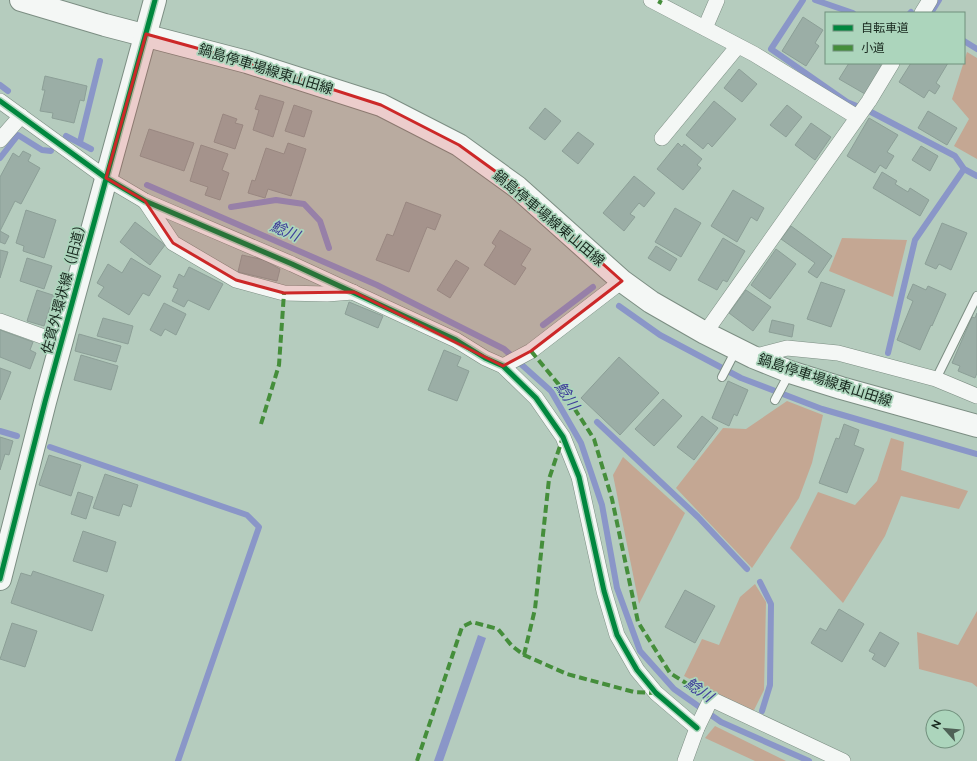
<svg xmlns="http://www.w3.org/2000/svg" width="977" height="761" viewBox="0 0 977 761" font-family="Raleway,'Noto Sans JP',sans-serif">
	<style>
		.green { fill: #c4a793 }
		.water { fill: #8a96c8 }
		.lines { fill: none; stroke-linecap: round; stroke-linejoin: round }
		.stream { stroke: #8a96c8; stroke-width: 6 }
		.building { fill: #9baea6; stroke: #8c9f97 }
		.lane-casing { stroke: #7c8e83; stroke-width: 10 }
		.street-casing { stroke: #7c8e83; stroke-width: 16 }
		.secondary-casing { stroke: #7c8e83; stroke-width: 24 }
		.lane { stroke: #f4f7f5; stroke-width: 8 }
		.street { stroke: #f4f7f5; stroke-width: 15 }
		.secondary { stroke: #f4f7f5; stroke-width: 22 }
		.quiet { stroke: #458e3b; stroke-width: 4; stroke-dasharray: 8 4; stroke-linecap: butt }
		.cycleway-casing { stroke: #acd5bc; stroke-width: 8 }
		.cycleway { stroke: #00873e; stroke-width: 5 }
		.marked { fill: #cc2828; fill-opacity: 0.2; stroke: #cc2828; stroke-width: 3; stroke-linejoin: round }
		.labels { text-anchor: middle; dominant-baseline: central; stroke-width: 3.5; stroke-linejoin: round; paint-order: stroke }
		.street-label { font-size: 14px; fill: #18281e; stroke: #acd5bc }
		.water-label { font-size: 15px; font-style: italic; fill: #3e3d9a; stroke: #acd5bc }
	</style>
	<rect width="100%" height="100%" fill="#b5ccbe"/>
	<g class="green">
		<polygon points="967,52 977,58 977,159 954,146 969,119 952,99"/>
		<polygon points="842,238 907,240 893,297 829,271"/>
		<polygon points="787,401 823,415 812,463 799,498 752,568 676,488 723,428 746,429"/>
		<polygon points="891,438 904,442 901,470 968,491 959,509 901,496 885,536 843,603 790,548 818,492 855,505 877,481"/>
		<polygon points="623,457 685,513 639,604 613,475"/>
		<polygon points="755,584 766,602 764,690 753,712 684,676 702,639 719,645 740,597"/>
		<polygon points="977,611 977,687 972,683 919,669 917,632 958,645"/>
		<polygon points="715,726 786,761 755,761 705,738"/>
	</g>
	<polygon class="water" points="478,635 486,638 443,761 434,761"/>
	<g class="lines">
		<g class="stream">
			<polyline points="803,0 771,49 847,102 859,107"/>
			<polyline points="815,0 853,13"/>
			<polyline points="910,13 911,12"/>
			<polyline points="931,13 939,0"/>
			<polyline points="964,41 977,49"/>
			<polyline points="0,85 8,91"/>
			<polyline points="871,112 955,156 964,169 977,176"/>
			<polyline points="66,136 91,149"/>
			<polyline points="80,142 100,61"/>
			<polyline points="0,158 18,135 42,150 51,151"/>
			<polyline points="147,185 377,285 504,349 551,391 581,443 602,505 617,588 640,651 674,689 721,722 809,761"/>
			<polyline points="231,207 276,200 304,204 320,221 329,248"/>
			<polyline points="619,306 660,335 741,378 822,409 977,454"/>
			<polyline points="543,325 593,287"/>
			<polyline points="888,353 915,240 964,169"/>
			<polyline points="597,422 698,517 747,569"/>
			<polyline points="0,431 17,436"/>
			<polyline points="50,447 247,515 259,527 178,761"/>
			<polyline points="760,582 771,604 770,685 762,711"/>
		</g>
	</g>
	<g class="building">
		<polygon points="803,17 823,30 815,43 819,46 806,66 782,51"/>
		<polygon points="849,63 880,63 879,64 882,66 865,94 839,79"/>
		<polygon points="911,63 948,63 936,83 940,86 935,94 929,90 924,98 899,82"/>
		<polygon points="739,69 757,84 742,102 724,88"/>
		<polygon points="45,76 87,86 84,101 80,100 74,123 52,118 53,113 40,111 45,90 42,90"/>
		<polygon points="260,95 284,102 273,137 253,130 259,110 255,109"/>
		<polygon points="714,101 736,119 712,147 708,143 703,149 686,135"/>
		<polygon points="294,105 312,111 304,137 285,131"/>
		<polygon points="787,105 802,117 786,137 770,125"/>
		<polygon points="545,108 561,121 545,140 529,128"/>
		<polygon points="928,111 957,128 947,145 918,128"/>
		<polygon points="223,114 237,119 235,123 243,125 235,149 214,142"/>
		<polygon points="869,118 898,135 887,152 894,156 886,169 880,165 875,173 847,156"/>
		<polygon points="811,123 831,137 815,160 795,145"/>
		<polygon points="149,129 194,143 184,171 140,156"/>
		<polygon points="578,132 594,144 578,164 562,151"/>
		<polygon points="288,143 306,149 291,196 268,189 265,198 248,193 252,180 255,181 266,148 284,154"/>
		<polygon points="678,143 682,147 684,144 702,159 697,165 701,168 683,190 657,169"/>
		<polygon points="201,145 228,154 222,170 229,173 220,200 205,195 208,187 190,181"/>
		<polygon points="921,146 938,156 930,171 912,160"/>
		<polygon points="23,151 31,155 28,161 40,168 21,204 15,201 0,231 9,236 5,244 0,242 0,177 13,153 19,157"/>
		<polygon points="882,172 897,181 895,184 908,192 910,188 929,200 920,216 873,188"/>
		<polygon points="634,176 655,193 644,207 639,203 630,214 635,217 624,231 603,213"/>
		<polygon points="733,190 764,208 757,221 751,217 737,242 711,226"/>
		<polygon points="406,202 441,215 435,230 427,227 409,272 376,260 387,234 393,236"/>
		<polygon points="675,208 701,223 681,257 655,242"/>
		<polygon points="26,210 56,220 44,258 23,251 24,246 16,243"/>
		<polygon points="135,222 165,245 150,265 120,242"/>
		<polygon points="942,223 967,233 951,270 939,264 936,269 925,264"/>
		<polygon points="791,226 832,256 817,278 808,272 815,263 781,239"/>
		<polygon points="500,230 531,249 521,265 526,268 515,285 484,265 496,246 492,243"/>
		<polygon points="723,238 745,251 727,282 723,280 717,290 698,280"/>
		<polygon points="656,246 677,259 670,271 648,258"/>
		<polygon points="776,249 796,264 770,299 751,285"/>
		<polygon points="0,250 8,252 0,278"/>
		<polygon points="242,255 264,260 280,269 277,281 238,272"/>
		<polygon points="27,258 52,266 44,289 20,281"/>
		<polygon points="131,258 161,276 149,296 143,293 129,315 98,296 104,287 97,283 108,264 122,273"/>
		<polygon points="456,260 469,268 450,298 437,290"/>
		<polygon points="189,267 223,284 209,310 188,300 184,307 172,301 178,289 173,287 179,274 184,277"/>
		<polygon points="821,282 845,290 831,327 807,319"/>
		<polygon points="913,284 926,290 928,286 946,294 932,326 931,325 920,350 897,340 913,301 907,298"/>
		<polygon points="37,290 62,298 58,310 50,307 44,326 27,321"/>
		<polygon points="746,290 771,307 753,331 729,313"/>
		<polygon points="349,302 383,316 378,328 345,314"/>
		<polygon points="164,303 186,314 176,335 165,329 161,336 150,330"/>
		<polygon points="977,313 977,373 975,378 958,371 960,366 952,363 972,317 975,318"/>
		<polygon points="103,318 133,326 128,344 97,336"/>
		<polygon points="772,320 794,325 792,337 769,332"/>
		<polygon points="0,330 33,342 30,350 36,353 30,369 0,357"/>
		<polygon points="79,334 121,346 116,362 75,351"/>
		<polygon points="444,350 461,357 457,366 469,371 457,401 428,390"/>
		<polygon points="81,355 118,366 111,390 74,380"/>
		<polygon points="619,357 659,393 620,435 581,398"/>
		<polygon points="0,368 11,372 0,400"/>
		<polygon points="728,381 748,390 737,416 734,414 729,426 712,418"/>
		<polygon points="663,399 682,416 654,446 635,429"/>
		<polygon points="702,416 718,428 694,460 677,447"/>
		<polygon points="844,424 859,430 854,445 864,449 847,493 819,483 836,438 839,439"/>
		<polygon points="0,437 13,441 9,455 5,454 0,470"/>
		<polygon points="49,455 81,465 71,496 39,485"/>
		<polygon points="105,474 138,485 131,507 123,504 119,516 93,508"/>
		<polygon points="78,492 93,497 86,519 71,514"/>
		<polygon points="83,531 116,542 107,572 73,561"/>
		<polygon points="33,571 104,595 92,631 11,603 21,573 31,576"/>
		<polygon points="685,590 715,606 695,643 665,627"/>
		<polygon points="839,609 864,624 842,662 811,643 820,628 826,631"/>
		<polygon points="12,623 37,631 25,667 0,659"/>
		<polygon points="880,632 899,643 885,667 872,659 875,654 869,651"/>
	</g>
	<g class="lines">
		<g class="lane-casing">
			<g id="lane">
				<polyline points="722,377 736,350"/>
				<polyline points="936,379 977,296"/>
				<polyline points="775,400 790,372"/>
			</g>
		</g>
		<g class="street-casing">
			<g id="street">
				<polyline points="651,0 754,54 857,117"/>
				<polyline points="922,13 930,0"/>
				<polyline points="705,28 717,0"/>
				<polyline points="0,101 106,178 145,201 292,264 456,340 485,358 503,366 536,398 563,437 579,477 604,591 617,635 637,670 656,693 697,728"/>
				<polyline points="662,138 738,46"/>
				<polyline points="0,140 21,116"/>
				<polyline points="145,201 173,243 236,280 284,293 327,294 353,292"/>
				<polyline points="0,321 61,343"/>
				<polyline points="705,333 869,101 892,63"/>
				<polyline points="753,357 787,348 838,353 936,379 977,396"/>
				<polyline points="503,366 531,351 622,281"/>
				<polyline points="685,761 697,728 711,699 843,761"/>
			</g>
		</g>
		<g class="secondary-casing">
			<g id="secondary">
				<polyline points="21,0 105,25 247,62 381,105 459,145 517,187 622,281 651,302 705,333 753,357 790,372 841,388 977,426"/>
				<polyline points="0,579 45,402 155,0"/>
			</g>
		</g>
		<use href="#lane" class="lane"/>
		<use href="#street" class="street"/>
		<use href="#secondary" class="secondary"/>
		<g class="quiet">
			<polyline points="659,4 661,0"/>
			<polyline points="531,351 560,386 594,439 612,499 638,622 670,673 711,699"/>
			<polyline points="261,424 279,365 284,293"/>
			<polyline points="524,655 535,609 549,479 563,437"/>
			<polyline points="417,761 462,627 472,622 498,629 512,646 524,655 567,674 634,692 656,693"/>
		</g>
		<g class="cycleway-casing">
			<g id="cycleway">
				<polyline points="0,101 106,178 145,201 292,264 456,340 485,358 503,366 536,398 563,437 579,477 604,591 617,635 637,670 656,693 697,728"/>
				<polyline points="0,579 45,402 155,0"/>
			</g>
		</g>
		<use href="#cycleway" class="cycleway"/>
	</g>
	<path class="marked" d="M146,34L247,62L381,105L459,145L517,187L622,281L531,351L503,366L354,292L284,293L236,280L173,243L145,201L106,178Z"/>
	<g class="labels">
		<g class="street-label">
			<text transform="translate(266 69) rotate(17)">鍋島停車場線東山田線</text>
			<text transform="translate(549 218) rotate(40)">鍋島停車場線東山田線</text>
			<text transform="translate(64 286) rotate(-75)">佐賀外環状線（旧道）</text>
			<text transform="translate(825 380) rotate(18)">鍋島停車場線東山田線</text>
		</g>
		<g class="water-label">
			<text transform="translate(285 231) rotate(23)">鯰川</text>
			<text transform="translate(567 396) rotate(56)">鯰川</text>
			<text transform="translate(699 690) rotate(35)">鯰川</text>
		</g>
	</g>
	<rect x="825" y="12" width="140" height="52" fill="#acd5bc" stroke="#71907d"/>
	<rect x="833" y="25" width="20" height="6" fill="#00873e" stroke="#71907d"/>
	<text x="861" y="32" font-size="12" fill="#18281e">自転車道</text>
	<rect x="833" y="45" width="20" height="6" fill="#458e3b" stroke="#71907d"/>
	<text x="861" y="52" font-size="12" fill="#18281e">小道</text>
	<g transform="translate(945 729) rotate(297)"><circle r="19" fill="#acd5bc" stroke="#71907d"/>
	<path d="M0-3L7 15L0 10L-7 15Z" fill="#4f6156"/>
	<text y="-6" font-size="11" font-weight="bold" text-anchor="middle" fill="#18281e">N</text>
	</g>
</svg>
